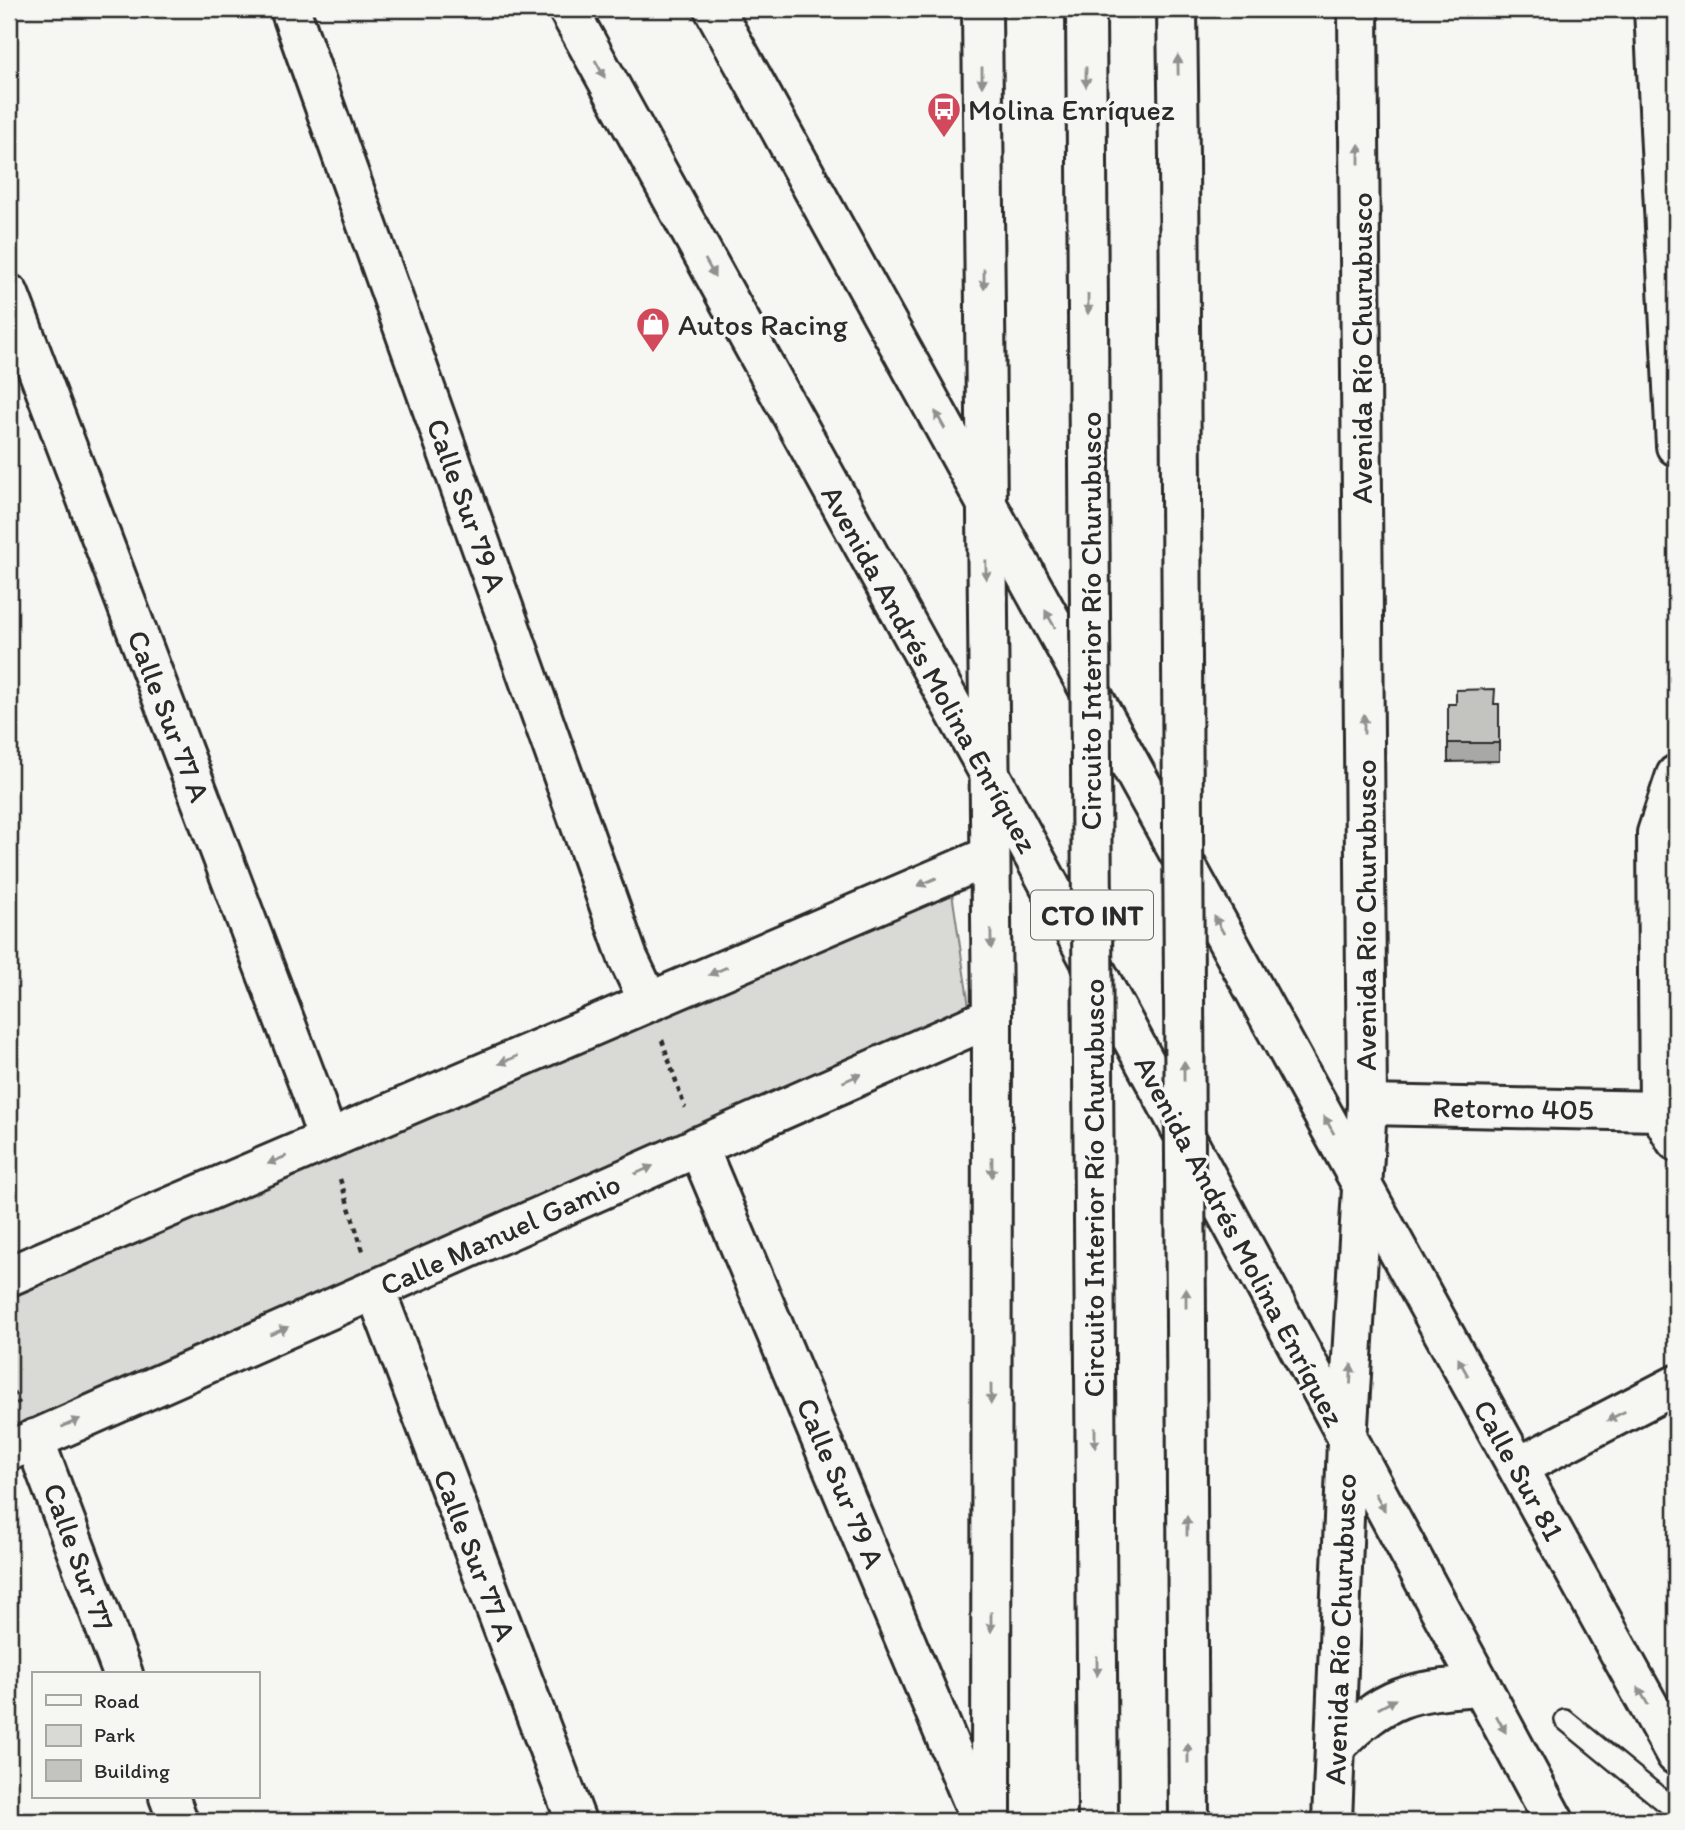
<svg xmlns="http://www.w3.org/2000/svg" width="1685" height="1830" viewBox="0 0 1685 1830" font-family="Itim,sans-serif">
	<style>
		.green { fill: #d9d9d5; stroke: #828280; stroke-width: 2 }
		.lines { fill: none; stroke-linecap: round; stroke-linejoin: round }
		.lane-casing { stroke: #2b2b2b; stroke-width: 24 }
		.street-casing { stroke: #2b2b2b; stroke-width: 44 }
		.secondary-casing { stroke: #2b2b2b; stroke-width: 44 }
		.primary-casing { stroke: #2b2b2b; stroke-width: 44 }
		.highway-casing { stroke: #2b2b2b; stroke-width: 44 }
		.path { stroke: #2b2b2b; stroke-width: 4.5; stroke-dasharray: 5 5; stroke-linecap: butt }
		.lane { stroke: #f6f6f2; stroke-width: 19 }
		.street { stroke: #f6f6f2; stroke-width: 38 }
		.secondary { stroke: #f6f6f2; stroke-width: 38 }
		.primary { stroke: #f6f6f2; stroke-width: 38 }
		.highway { stroke: #f6f6f2; stroke-width: 38 }
		.highway-bridge-casing { stroke: #2b2b2b; stroke-width: 44; stroke-linecap: butt }
		.highway-bridge { stroke: #f6f6f2; stroke-width: 38 }
		.wall { fill: #a8a8a5; stroke: #2b2b2b; stroke-width: 2 }
		.building { fill: #c3c3c0; stroke: #2b2b2b; stroke-width: 2 }
		.oneway { fill: #90908e }
		.labels { text-anchor: middle; dominant-baseline: central; stroke-width: 7; stroke-linejoin: round; paint-order: stroke }
		.shield { fill: #f6f6f2; stroke: #686867; stroke-width: 2 }
		.shield-label { font-size: 28px; font-weight: bold; fill: #2b2b2b }
		.poi-label { font-size: 30px; fill: #2b2b2b; stroke: #f6f6f2; text-anchor: start }
		.street-label { font-size: 30px; fill: #2b2b2b; stroke: #f6f6f2 }
	</style>
	<rect width="100%" height="100%" fill="#f6f6f2"/>
	<filter id="ink" filterUnits="userSpaceOnUse"><feTurbulence type="fractalNoise" baseFrequency=".0143" numOctaves="2"/><feDisplacementMap in="SourceGraphic" scale="14" xChannelSelector="R" yChannelSelector="G"/><feConvolveMatrix kernelMatrix="1 2 1 2 8 2 1 2 1" color-interpolation-filters="sRGB"/></filter>
	<g filter="url(#ink)">
		<polygon class="green" points="951,886 971,1020 9,1435 9,1299"/>
		<g class="lines">
			<g class="lane-casing">
				<polyline id="lane" points="1565,1720 1676,1811"/>
			</g>
			<g class="street-casing">
				<g id="street">
					<polyline points="290,9 628,958 648,1000"/>
					<polyline points="1654,9 1676,446"/>
					<polyline points="9,294 312,1093 327,1138"/>
					<polyline points="1676,775 1657,833 1659,1111 1676,1141"/>
					<polyline points="1367,1105 1659,1111"/>
					<polyline points="698,1146 981,1821"/>
					<polyline points="9,1276 990,856"/>
					<polyline points="375,1289 576,1821"/>
					<polyline points="34,1439 123,1674"/>
					<polyline points="9,1451 992,1017"/>
					<polyline points="1518,1467 1676,1385"/>
					<polyline points="169,1797 178,1821"/>
				</g>
			</g>
			<g class="secondary-casing">
				<g id="secondary">
					<polyline points="982,9 992,1017 991,1821"/>
					<polyline points="1332,1821 1347,1442 1367,1105 1358,9"/>
				</g>
			</g>
			<g class="primary-casing">
				<g id="primary">
					<polyline points="568,9 989,773 1554,1821"/>
					<polyline points="714,9 1676,1755"/>
					<path d="M1335,1747C1386,1695 1408,1691 1480,1686"/>
				</g>
			</g>
			<g class="highway-casing">
				<polyline id="highway" points="1177,9 1179,158"/>
			</g>
			<g class="path">
				<polyline points="662,1040 685,1108"/>
				<polyline points="340,1179 363,1251"/>
				<polyline points="9,1383 19,1404"/>
			</g>
			<use href="#lane" class="lane"/>
			<use href="#street" class="street"/>
			<use href="#secondary" class="secondary"/>
			<use href="#primary" class="primary"/>
			<use href="#highway" class="highway"/>
			<g class="highway-bridge-casing">
				<g id="highway-bridge">
					<polyline points="1086,9 1098,1821"/>
					<polyline points="1179,158 1189,1821"/>
				</g>
			</g>
			<use href="#highway-bridge" class="highway-bridge"/>
		</g>
		<polygon class="wall" points="1448,704 1499,704 1499,761 1448,762"/>
		<polygon class="building" points="1495,689 1494,704 1499,704 1499,743 1448,743 1448,704 1456,704 1456,690"/>
		<defs><path id="oneway-solid" d="M-6-.8H1V-3.2L6.5 0L1 3.2V.8H-6Z" transform="scale(1.75)"/></defs>
		<g class="oneway">
			<use href="#oneway-solid" transform="translate(1178 65) rotate(-91)"/>
			<use href="#oneway-solid" transform="translate(600 69) rotate(61)"/>
			<use href="#oneway-solid" transform="translate(982 77) rotate(90)"/>
			<use href="#oneway-solid" transform="translate(1086 77) rotate(90)"/>
			<use href="#oneway-solid" transform="translate(1359 154) rotate(-90)"/>
			<use href="#oneway-solid" transform="translate(710 268) rotate(61)"/>
			<use href="#oneway-solid" transform="translate(984 279) rotate(90)"/>
			<use href="#oneway-solid" transform="translate(1088 304) rotate(90)"/>
			<use href="#oneway-solid" transform="translate(940 420) rotate(-119)"/>
			<use href="#oneway-solid" transform="translate(986 570) rotate(89)"/>
			<use href="#oneway-solid" transform="translate(1050 619) rotate(-119)"/>
			<use href="#oneway-solid" transform="translate(1364 724) rotate(-90)"/>
			<use href="#oneway-solid" transform="translate(927 882) rotate(157)"/>
			<use href="#oneway-solid" transform="translate(1219 925) rotate(-119)"/>
			<use href="#oneway-solid" transform="translate(991 939) rotate(89)"/>
			<use href="#oneway-solid" transform="translate(718 971) rotate(157)"/>
			<use href="#oneway-solid" transform="translate(508 1060) rotate(157)"/>
			<use href="#oneway-solid" transform="translate(1184 1071) rotate(-90)"/>
			<use href="#oneway-solid" transform="translate(852 1078) rotate(-24)"/>
			<use href="#oneway-solid" transform="translate(1329 1125) rotate(-119)"/>
			<use href="#oneway-solid" transform="translate(277 1160) rotate(157)"/>
			<use href="#oneway-solid" transform="translate(992 1167) rotate(90)"/>
			<use href="#oneway-solid" transform="translate(644 1170) rotate(-24)"/>
			<use href="#oneway-solid" transform="translate(1186 1298) rotate(-90)"/>
			<use href="#oneway-solid" transform="translate(279 1331) rotate(-24)"/>
			<use href="#oneway-solid" transform="translate(1463 1367) rotate(-119)"/>
			<use href="#oneway-solid" transform="translate(1351 1374) rotate(-87)"/>
			<use href="#oneway-solid" transform="translate(991 1394) rotate(90)"/>
			<use href="#oneway-solid" transform="translate(1616 1416) rotate(153)"/>
			<use href="#oneway-solid" transform="translate(71 1423) rotate(-24)"/>
			<use href="#oneway-solid" transform="translate(1095 1438) rotate(90)"/>
			<use href="#oneway-solid" transform="translate(1380 1502) rotate(61)"/>
			<use href="#oneway-solid" transform="translate(1187 1526) rotate(-90)"/>
			<use href="#oneway-solid" transform="translate(991 1622) rotate(90)"/>
			<use href="#oneway-solid" transform="translate(1097 1666) rotate(90)"/>
			<use href="#oneway-solid" transform="translate(1643 1696) rotate(-119)"/>
			<use href="#oneway-solid" transform="translate(1387 1704) rotate(-29)"/>
			<use href="#oneway-solid" transform="translate(1501 1724) rotate(61)"/>
			<use href="#oneway-solid" transform="translate(1188 1753) rotate(-90)"/>
		</g>
	</g>
	<defs>
		<g id="bus-pin" transform="scale(1.75)"><path d="M0 17L-7.5 6A9.5 9.5 0 1 1 7.5 6Z" fill="#d1495b" stroke="#f6f6f2"/><path d="M-5-6H5V4H4V6H2V4H-2V6H-4V4H-5ZM-3.5-4V0h7V-4ZM-3.5 1.2v1.5H-2V1.2ZM2 1.2v1.5H3.5V1.2Z" fill="#fff"/></g>
		<g id="shop-pin" transform="scale(1.75)"><path d="M0 17L-7.5 6A9.5 9.5 0 1 1 7.5 6Z" fill="#d1495b" stroke="#f6f6f2"/><path d="M-5-2.5h2.3a2.7 3.5 0 0 1 5.4 0H5L5.5 6h-11ZM-1.5-2.5h3a1.5 2.3 0 0 0-3 0Z" fill="#fff"/></g>
	</defs>
	<g fill-rule="evenodd">
		<use href="#bus-pin" x="944" y="109"/>
		<use href="#shop-pin" x="653" y="324"/>
	</g>
	<g class="labels">
		<rect class="shield" x="1031" y="890.5" width="122" height="49" rx="5"/>
		<g class="shield-label">
			<text x="1092" y="915">CTO INT</text>
		</g>
		<g class="poi-label">
			<text x="968" y="109">Molina Enríquez</text>
			<text x="678" y="324">Autos Racing</text>
		</g>
		<g class="street-label">
			<text transform="translate(1361 348) rotate(-90)">Avenida Río Churubusco</text>
			<text transform="translate(467 505) rotate(70)">Calle Sur 79 A</text>
			<text transform="translate(1090 621) rotate(-90)">Circuito Interior Río Churubusco</text>
			<text transform="translate(930 669) rotate(61)">Avenida Andrés Molina Enríquez</text>
			<text transform="translate(169 716) rotate(69)">Calle Sur 77 A</text>
			<text transform="translate(1365 915) rotate(-90)">Avenida Río Churubusco</text>
			<text transform="translate(1513 1108) rotate(1)">Retorno 405</text>
			<text transform="translate(1093 1188) rotate(-90)">Circuito Interior Río Churubusco</text>
			<text transform="translate(500 1234) rotate(-24)">Calle Manuel Gamio</text>
			<text transform="translate(1240 1241) rotate(62)">Avenida Andrés Molina Enríquez</text>
			<text transform="translate(1519 1470) rotate(61)">Calle Sur 81</text>
			<text transform="translate(841 1483) rotate(67)">Calle Sur 79 A</text>
			<text transform="translate(475 1555) rotate(69)">Calle Sur 77 A</text>
			<text transform="translate(79 1557) rotate(70)">Calle Sur 77</text>
			<text transform="translate(1340 1629) rotate(-88)">Avenida Río Churubusco</text>
		</g>
	</g>
	<rect width="1685" height="1830" fill="none" stroke="#f6f6f2" stroke-width="35"/>
	<rect x="18" y="18" width="1650" height="1795" fill="none" stroke="#2b2b2b" stroke-width="2.5" filter="url(#ink)"/>
	<rect x="32" y="1672" width="228" height="126" fill="#f6f6f2" stroke="#a5a5a2" stroke-width="2"/>
	<rect x="46" y="1695" width="35" height="10" fill="#f6f6f2" stroke="#a5a5a2" stroke-width="2"/>
	<text x="94" y="1708" font-size="21" fill="#2b2b2b">Road</text>
	<rect x="46" y="1725" width="35" height="21" fill="#d9d9d5" stroke="#a5a5a2" stroke-width="2"/>
	<text x="94" y="1742" font-size="21" fill="#2b2b2b">Park</text>
	<rect x="46" y="1760" width="35" height="21" fill="#c3c3c0" stroke="#a5a5a2" stroke-width="2"/>
	<text x="94" y="1778" font-size="21" fill="#2b2b2b">Building</text>
</svg>
